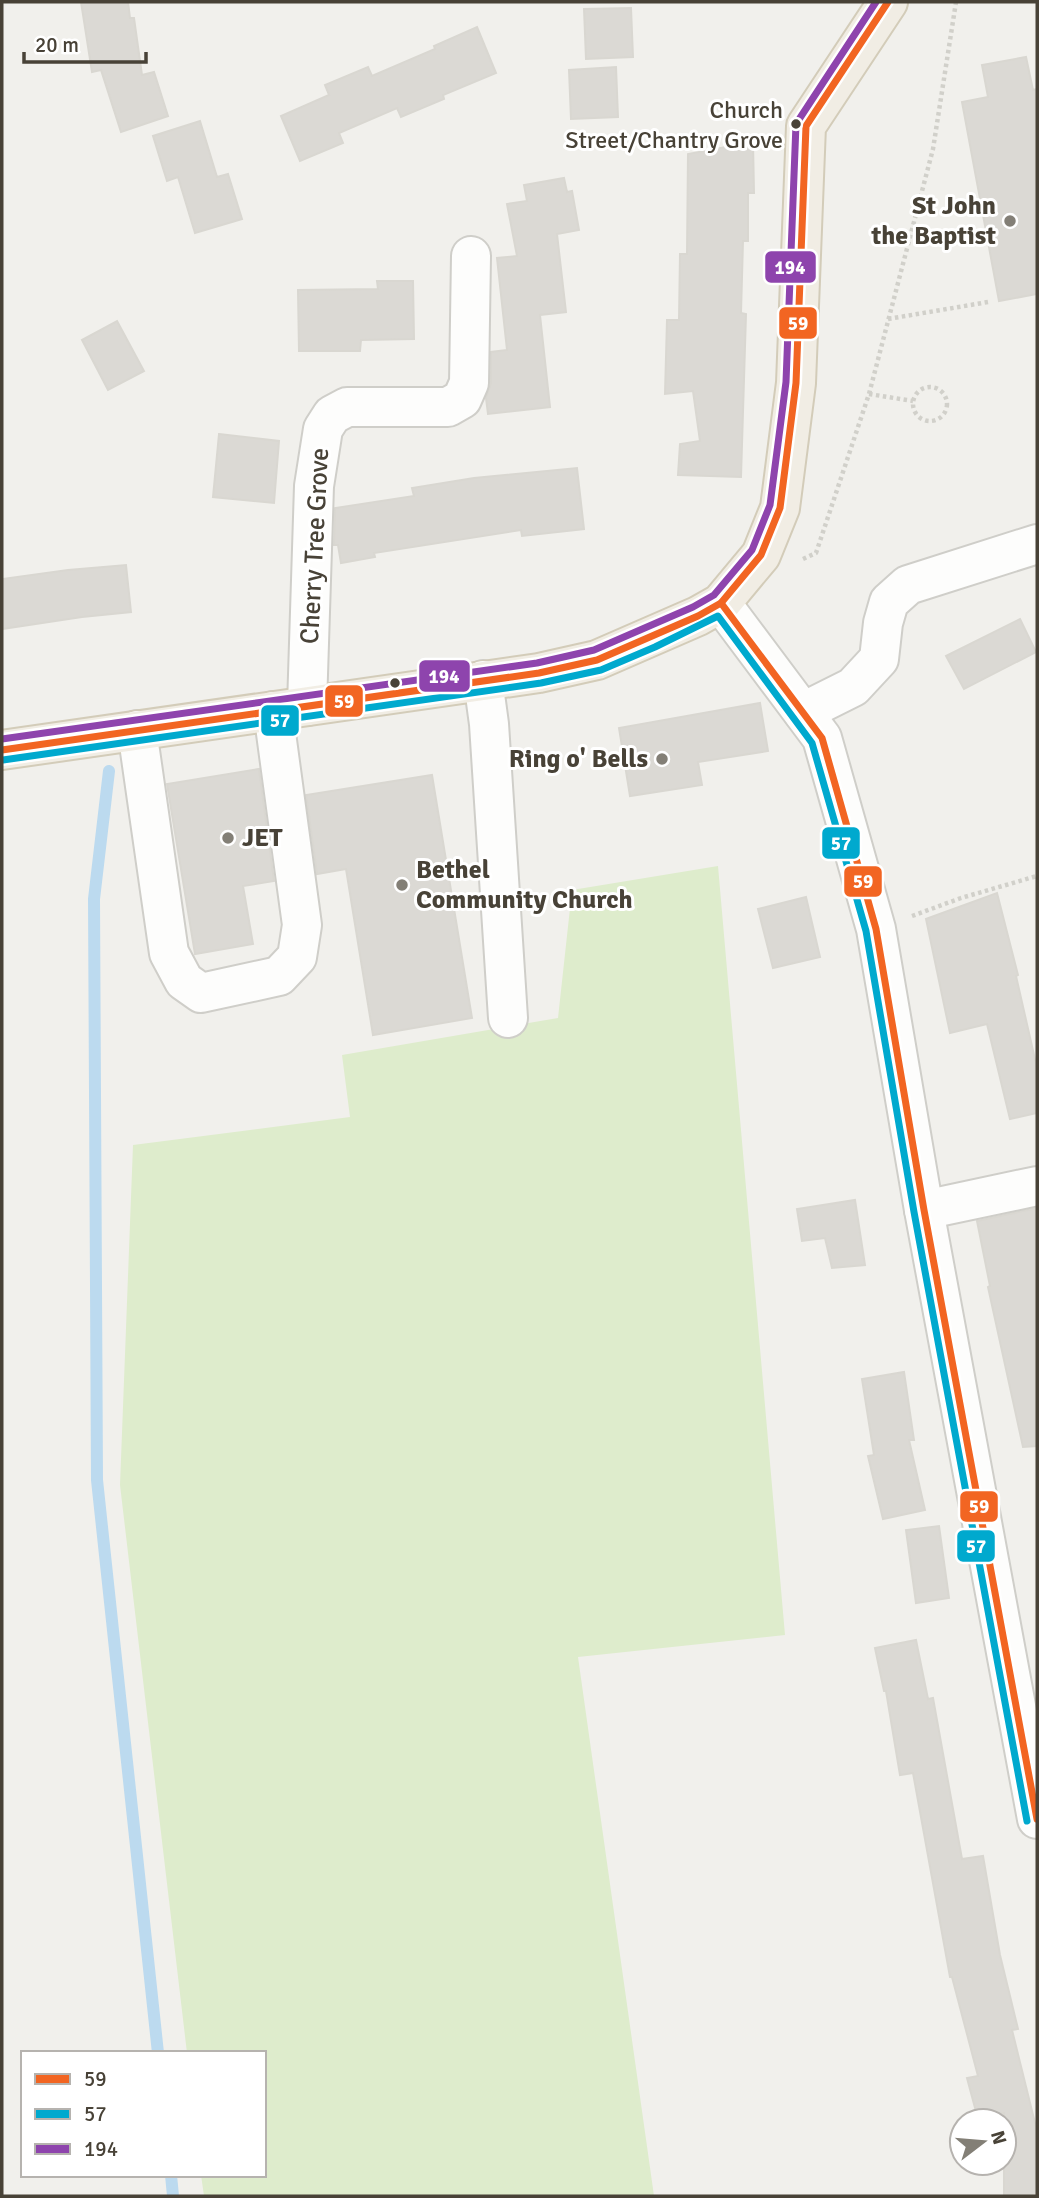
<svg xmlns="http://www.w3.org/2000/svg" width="1039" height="2198" viewBox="0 0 1039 2198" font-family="Signika,sans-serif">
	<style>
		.green { fill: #deeccc }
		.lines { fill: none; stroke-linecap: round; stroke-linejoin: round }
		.stream { stroke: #bcdaef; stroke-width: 12 }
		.building { fill: #dbd9d4; stroke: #d9d7d1; stroke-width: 2 }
		.minor-casing { stroke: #cfcec9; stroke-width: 42 }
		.major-casing { stroke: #d3ccb9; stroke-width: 42 }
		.path { stroke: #d1d0ca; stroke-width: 4.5; stroke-dasharray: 3.5 3.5; stroke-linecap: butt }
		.minor { stroke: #fdfdfc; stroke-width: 38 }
		.major { stroke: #f1ede4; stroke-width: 38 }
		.bus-1-casing { stroke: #fff; stroke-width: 12 }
		.bus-2-casing { stroke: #fff; stroke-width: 12 }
		.bus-3-casing { stroke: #fff; stroke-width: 12 }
		.bus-1 { stroke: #f26522; stroke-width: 7 }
		.bus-2 { stroke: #00a9ce; stroke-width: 7 }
		.bus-3 { stroke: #8e44ad; stroke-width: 7 }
		.bus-dot { fill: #484237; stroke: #fff; stroke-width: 2.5 }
		.poi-dot { fill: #837f76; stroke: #fff; stroke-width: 2.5 }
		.labels { text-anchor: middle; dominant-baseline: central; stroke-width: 6; stroke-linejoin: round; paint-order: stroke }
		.bus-label { font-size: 24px; fill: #484237; stroke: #fff; text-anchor: end }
		.poi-label { font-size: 26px; font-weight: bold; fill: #484237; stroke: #fff; text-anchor: end }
		.street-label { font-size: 26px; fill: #484237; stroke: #fff }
		.line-badge { stroke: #fff; stroke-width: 2.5 }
		.badge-label { font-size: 19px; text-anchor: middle; font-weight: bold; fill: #fff }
	</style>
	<rect width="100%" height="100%" fill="#f1f0ec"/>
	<polygon class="green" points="718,866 785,1635 578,1657 654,2196 204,2196 201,2175 264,2175 264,2053 187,2053 120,1485 133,1145 350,1117 342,1055 558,1018 572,890"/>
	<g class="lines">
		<g class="stream">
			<polyline points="109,771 94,899 97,1480 158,2053"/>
			<polyline points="171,2175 173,2196"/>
		</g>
	</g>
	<g class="building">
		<polygon points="81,2 128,2 130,18 134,18 142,75 154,72 168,116 121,132 101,70 92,72"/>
		<polygon points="631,8 633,57 586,59 584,9"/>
		<polygon points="477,27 496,73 443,95 444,99 401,117 397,108 339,133 343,143 300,161 281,116 329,95 325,85 368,67 372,76 435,49 434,46"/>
		<polygon points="1026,57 1033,90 1037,89 1037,294 999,301 962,102 988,97 982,65"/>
		<polygon points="616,67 618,117 571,119 569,70"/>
		<polygon points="200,121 217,177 228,174 242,219 195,233 178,177 167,181 153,136"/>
		<polygon points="753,142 754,193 748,193 748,241 743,241 741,313 746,314 741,477 678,475 680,444 700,441 693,391 665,394 667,320 679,320 680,254 687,254 688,154"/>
		<polygon points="564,178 567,192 572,191 579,230 557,234 566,312 540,315 550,407 488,414 486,398 491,383 491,352 507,350 497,258 517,256 507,204 527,201 524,185"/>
		<polygon points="377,281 413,281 414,339 361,340 360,351 299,351 298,290 378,289"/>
		<polygon points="117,321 144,371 108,390 82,340"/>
		<polygon points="219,434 279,441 274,503 213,497"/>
		<polygon points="577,468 584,529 522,536 521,530 374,553 375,557 341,563 338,545 334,545 335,508 414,496 412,488 474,478"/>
		<polygon points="126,565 131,612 82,617 2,629 2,579 68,570"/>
		<polygon points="1020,619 1036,652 964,689 946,656"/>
		<polygon points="760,703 768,751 698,762 702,785 630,796 619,728"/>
		<polygon points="259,769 274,881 243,886 253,944 195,954 167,784"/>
		<polygon points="432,775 472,1018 373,1035 346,869 317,874 306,795"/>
		<polygon points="997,893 1018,975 1016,976 1037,1068 1037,1113 1010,1119 987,1024 950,1033 926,919"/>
		<polygon points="806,897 820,957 773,968 758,909"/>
		<polygon points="855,1200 865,1265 832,1268 825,1238 802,1241 797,1209"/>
		<polygon points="1037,1208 1037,1446 1023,1447 988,1287 990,1286 977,1221"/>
		<polygon points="904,1372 914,1440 909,1440 925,1510 883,1519 868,1456 874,1455 862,1379"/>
		<polygon points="939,1526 949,1598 916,1603 906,1530"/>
		<polygon points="916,1640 928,1699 933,1698 962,1859 983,1856 1000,1955 1018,2029 1012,2030 1037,2131 1037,2196 1004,2196 1004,2113 978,2119 967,2078 978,2076 952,1977 950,1977 913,1773 900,1775 886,1691 884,1691 875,1648"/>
	</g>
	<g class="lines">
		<g class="minor-casing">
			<g id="minor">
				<polyline points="721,603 822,738 876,929 924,1210 1037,1819"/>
				<polyline points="483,680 489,724 508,1018"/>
				<polyline points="307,706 314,486 323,429 332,415 347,407 448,407 462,399 469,383 471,256"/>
				<polyline points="803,712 853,687 879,659 883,623 889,602 908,585 1037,544"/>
				<polyline points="137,730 169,953 184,981 201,993 279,976 297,957 302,925 273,711"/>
				<polyline points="924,1210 1037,1186"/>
			</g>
		</g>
		<g class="major-casing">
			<polyline id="major" points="2,750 539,673 597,660 698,616 721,603 761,555 780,508 796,383 806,126 888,2"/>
		</g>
		<g class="path">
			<polyline points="888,319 988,302"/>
			<circle cx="930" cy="404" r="17"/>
			<polyline points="869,394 913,401"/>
			<polyline points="803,559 816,553 869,394 933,149 956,2"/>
			<polyline points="912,916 961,898 1037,876"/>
		</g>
		<use href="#minor" class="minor"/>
		<use href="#major" class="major"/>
		<g class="bus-1-casing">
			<g id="bus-1">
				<polyline points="721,603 822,738 876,929 924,1210 1037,1819"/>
				<polyline points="2,750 539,673 597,660 698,616 721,603 761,555 780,508 796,383 806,126 888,2"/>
			</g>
		</g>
		<g class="bus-2-casing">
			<polyline id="bus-2" points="3,760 541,683 601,670 655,647 718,616 812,743 866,931 914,1212 1027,1821"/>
		</g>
		<g class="bus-3-casing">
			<polyline id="bus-3" points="2,739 537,663 594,650 693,607 714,595 752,550 770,505 786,382 796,124 876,2"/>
		</g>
		<use href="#bus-1" class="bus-1"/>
		<use href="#bus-2" class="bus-2"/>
		<use href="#bus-3" class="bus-3"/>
	</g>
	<g class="bus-dot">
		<circle cx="796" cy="124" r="6"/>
		<circle cx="395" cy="683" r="6"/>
	</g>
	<g class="poi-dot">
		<circle cx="1010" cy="221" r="7"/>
		<circle cx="662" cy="759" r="7"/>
		<circle cx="228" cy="838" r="7"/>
		<circle cx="402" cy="885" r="7"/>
	</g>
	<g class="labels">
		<g class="bus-label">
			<text x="783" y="110">Church<tspan x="783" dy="30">Street/Chantry Grove</tspan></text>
		</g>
		<g class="poi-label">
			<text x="996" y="206">St John<tspan x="996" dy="30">the Baptist</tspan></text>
			<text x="648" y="759">Ring o' Bells</text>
			<text x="242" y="838" text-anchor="start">JET</text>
			<text x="416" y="870" text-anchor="start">Bethel<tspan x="416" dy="30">Community Church</tspan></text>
		</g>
		<g class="street-label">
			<text transform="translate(315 546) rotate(-87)">Cherry Tree Grove</text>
		</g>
	</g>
	<g class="line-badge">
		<rect x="764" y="250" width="53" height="34" rx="7" fill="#8e44ad"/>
		<rect x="778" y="306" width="40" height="34" rx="7" fill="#f26522"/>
		<rect x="418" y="659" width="53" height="34" rx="7" fill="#8e44ad"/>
		<rect x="324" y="684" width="40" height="34" rx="7" fill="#f26522"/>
		<rect x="260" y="704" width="40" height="33" rx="7" fill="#00a9ce"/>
		<rect x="821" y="826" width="40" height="34" rx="7" fill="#00a9ce"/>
		<rect x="843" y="865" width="40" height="33" rx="7" fill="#f26522"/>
		<rect x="959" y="1490" width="40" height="33" rx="7" fill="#f26522"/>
		<rect x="956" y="1529" width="40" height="34" rx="7" fill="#00a9ce"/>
	</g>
	<g class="badge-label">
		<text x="790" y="274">194</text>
		<text x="798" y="330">59</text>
		<text x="444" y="683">194</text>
		<text x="344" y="708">59</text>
		<text x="280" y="727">57</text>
		<text x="841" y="850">57</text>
		<text x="863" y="888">59</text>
		<text x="979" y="1513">59</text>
		<text x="976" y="1553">57</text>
	</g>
	<rect width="1039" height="2198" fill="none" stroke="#484237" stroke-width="7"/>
	<rect x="21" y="2051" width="245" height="126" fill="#ffffff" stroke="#b6b3af" stroke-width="2"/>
	<rect x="35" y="2074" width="35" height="10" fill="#f26522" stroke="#b6b3af" stroke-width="2"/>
	<text x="84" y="2086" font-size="21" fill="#484237">59</text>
	<rect x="35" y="2109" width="35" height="10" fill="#00a9ce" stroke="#b6b3af" stroke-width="2"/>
	<text x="84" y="2121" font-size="21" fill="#484237">57</text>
	<rect x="35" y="2144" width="35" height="10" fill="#8e44ad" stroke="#b6b3af" stroke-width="2"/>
	<text x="84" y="2156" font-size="21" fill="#484237">194</text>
	<g transform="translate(983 2142) rotate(74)"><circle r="33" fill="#ffffff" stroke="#b6b3af" stroke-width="2"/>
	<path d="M0-5L12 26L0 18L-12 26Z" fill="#837f76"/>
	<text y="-10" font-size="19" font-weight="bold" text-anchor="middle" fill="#484237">N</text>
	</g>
	<path d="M24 52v10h122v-10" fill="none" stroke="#484237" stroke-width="3.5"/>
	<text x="35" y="52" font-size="21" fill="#484237" stroke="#ffffff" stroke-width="5" paint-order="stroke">20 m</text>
</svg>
